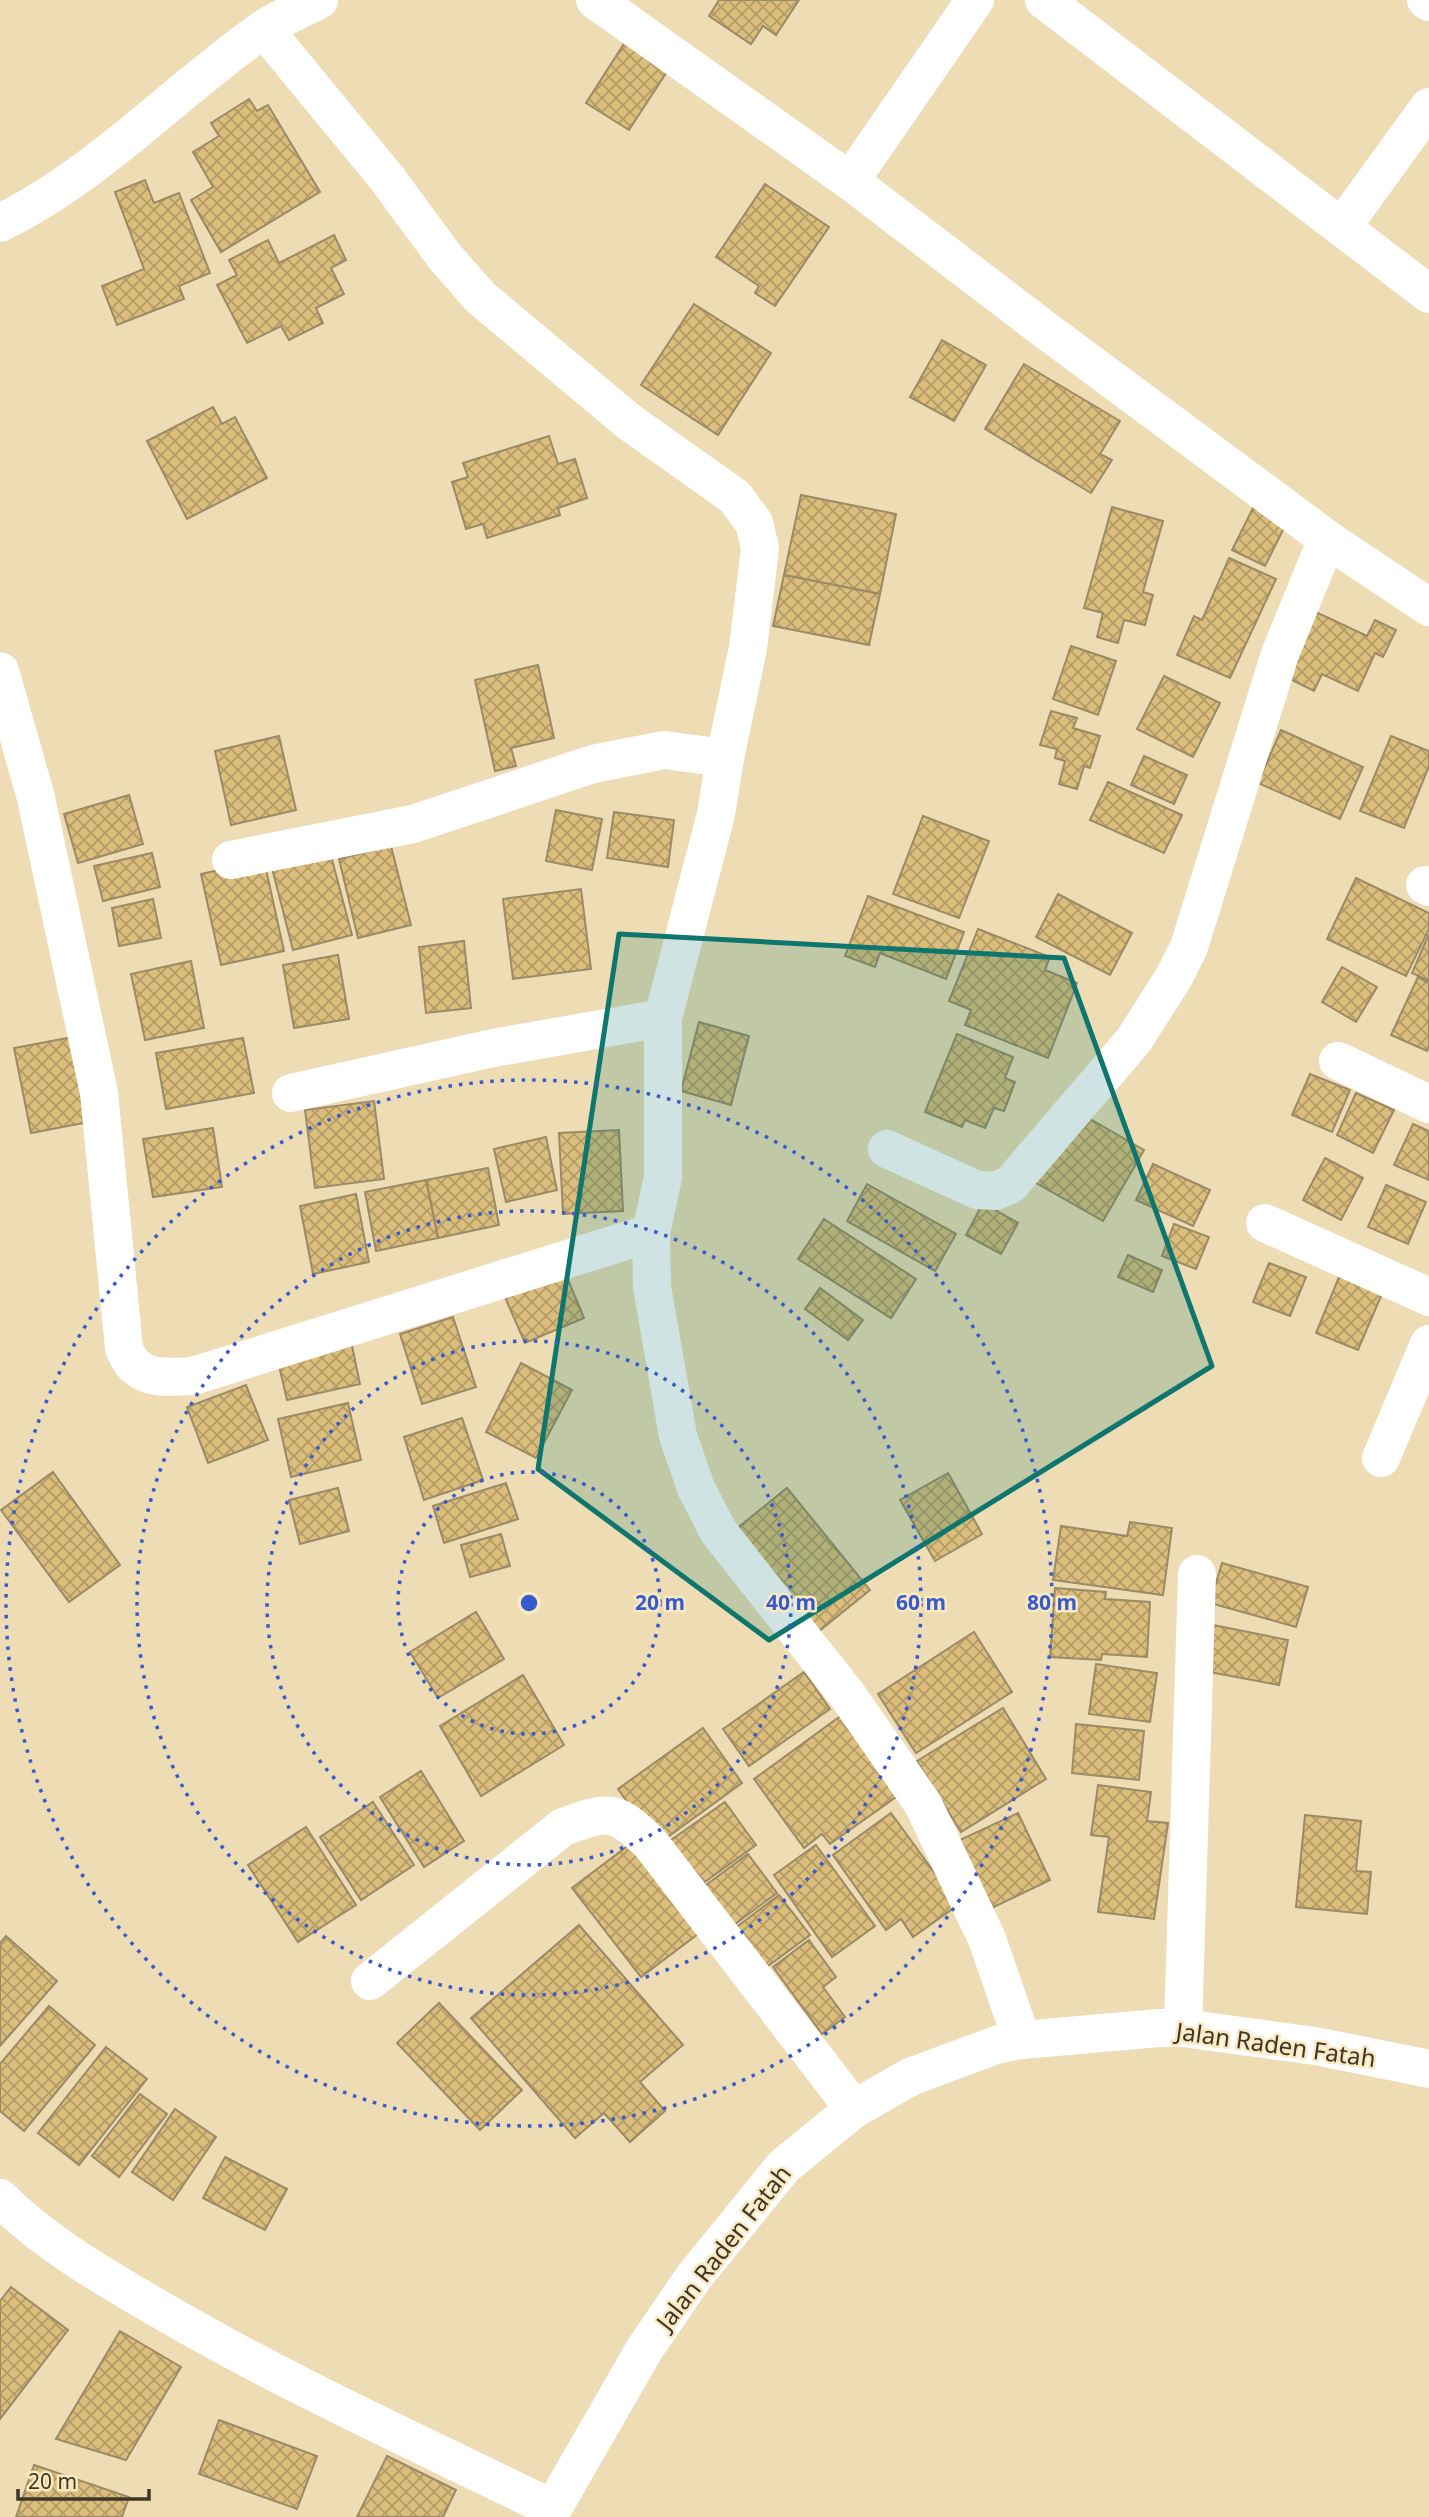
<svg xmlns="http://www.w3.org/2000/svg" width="1429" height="2517" viewBox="0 0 1429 2517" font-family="'Noto Sans',sans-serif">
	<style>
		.building { fill: url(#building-cross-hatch); stroke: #9b8a66; stroke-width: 2 }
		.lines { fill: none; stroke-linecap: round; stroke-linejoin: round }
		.minor { stroke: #fff; stroke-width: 38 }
		.highway { stroke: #fff; stroke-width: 38 }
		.marked { fill: #0f766e; fill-opacity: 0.2; stroke: #0f766e; stroke-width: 5; stroke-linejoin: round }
		.ring { fill: none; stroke: #355bcc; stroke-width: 3.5; stroke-dasharray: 3.5 7 }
		.labels { text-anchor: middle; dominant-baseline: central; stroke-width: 5; stroke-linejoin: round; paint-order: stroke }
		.street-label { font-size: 24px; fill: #3e3727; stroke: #fbe9c1 }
		.centre { fill: #355bcc; stroke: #fbe9c1; stroke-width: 3.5 }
		.ring-label { font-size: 21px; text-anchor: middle; font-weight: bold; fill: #355bcc; stroke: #fbe9c1; stroke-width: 5; stroke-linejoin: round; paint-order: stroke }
	</style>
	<defs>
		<pattern id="building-cross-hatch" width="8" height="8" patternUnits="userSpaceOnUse" patternTransform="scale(1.75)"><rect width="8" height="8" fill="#dbbe7c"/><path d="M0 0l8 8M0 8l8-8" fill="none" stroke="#b39b66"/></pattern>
	</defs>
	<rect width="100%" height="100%" fill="#eedcb5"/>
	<g class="building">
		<polygon points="719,0 799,0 776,35 763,26 751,44 709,16"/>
		<polygon points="627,39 670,67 629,130 586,103"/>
		<polygon points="249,99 257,111 268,105 320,192 221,252 191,200 213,187 193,152 219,136 211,123"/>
		<polygon points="145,180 154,203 179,193 210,273 179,286 184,299 117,325 102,286 144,269 115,192"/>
		<polygon points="765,184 829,227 775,306 755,293 759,286 716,257"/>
		<polygon points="334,235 346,260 331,268 344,294 316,308 323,323 289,340 281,326 247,343 217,285 237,275 229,260 268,240 279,263"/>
		<polygon points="694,304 771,353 718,435 641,385"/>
		<polygon points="942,340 986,365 954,421 910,397"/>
		<polygon points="1024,364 1120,421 1100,454 1112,460 1091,493 985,429"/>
		<polygon points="213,407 222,424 235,417 267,478 187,519 147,441"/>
		<polygon points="549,436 558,464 575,459 587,498 558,508 560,515 487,538 483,524 466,529 452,482 468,477 463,463"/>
		<polygon points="801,495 896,514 880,594 784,575"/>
		<polygon points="1254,506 1287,522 1265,566 1232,550"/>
		<polygon points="1112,507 1163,521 1143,592 1153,595 1145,625 1124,620 1118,643 1097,637 1103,613 1084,608"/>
		<polygon points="1229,558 1276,579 1230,678 1177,655 1194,616 1202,620"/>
		<polygon points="784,575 880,594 869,645 773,626"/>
		<polygon points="1307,608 1367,636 1375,620 1396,630 1383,657 1375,653 1358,691 1322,674 1314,691 1284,676"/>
		<polygon points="1071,646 1116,661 1098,715 1053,699"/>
		<polygon points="538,665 554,738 511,748 516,766 495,771 475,680"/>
		<polygon points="1164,676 1220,703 1193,757 1137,729"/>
		<polygon points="1051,711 1077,718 1073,728 1100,736 1090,768 1084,766 1077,789 1059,784 1065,761 1055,758 1057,749 1040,745"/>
		<polygon points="1281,730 1363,767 1340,819 1258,783"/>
		<polygon points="279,736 296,810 231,825 215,751"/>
		<polygon points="1391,736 1429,751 1429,766 1404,828 1360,811"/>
		<polygon points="1144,756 1187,775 1174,804 1131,785"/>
		<polygon points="1108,782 1182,815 1164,853 1090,820"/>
		<polygon points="129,795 143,844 78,863 64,814"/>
		<polygon points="556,810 602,819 592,870 546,861"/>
		<polygon points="614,812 674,820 668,867 607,858"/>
		<polygon points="923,816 989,841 959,918 893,894"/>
		<polygon points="391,846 411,925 358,938 339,859"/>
		<polygon points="330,852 352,935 293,950 272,868"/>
		<polygon points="152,853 160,887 103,901 94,866"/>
		<polygon points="264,860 284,951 221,965 201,874"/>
		<polygon points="1356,878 1429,913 1429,929 1406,976 1327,939"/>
		<polygon points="581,889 591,969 513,979 503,899"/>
		<polygon points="1058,894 1132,933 1110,975 1036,937"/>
		<polygon points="868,896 964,932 946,979 880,953 875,967 845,956"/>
		<polygon points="153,899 161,938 119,946 112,908"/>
		<polygon points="978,929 1050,957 1045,970 1077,983 1048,1058 965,1025 971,1010 949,1001"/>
		<polygon points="1429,934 1429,981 1412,973"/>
		<polygon points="464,941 471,1008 426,1013 419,947"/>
		<polygon points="338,955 349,1019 294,1028 283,965"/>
		<polygon points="191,961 204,1028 145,1040 131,974"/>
		<polygon points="1342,967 1377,987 1356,1022 1322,1002"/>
		<polygon points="1418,977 1429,983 1429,1046 1427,1051 1391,1035"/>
		<polygon points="699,1022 749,1036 731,1105 681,1091"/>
		<polygon points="957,1034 1013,1057 1005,1078 1015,1082 1004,1111 994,1108 985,1128 965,1120 962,1127 925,1112"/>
		<polygon points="73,1037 89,1122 31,1133 14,1048"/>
		<polygon points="243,1038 254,1093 166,1109 156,1053"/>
		<polygon points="1310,1074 1350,1090 1332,1132 1292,1115"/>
		<polygon points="1356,1093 1394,1110 1373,1153 1337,1135"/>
		<polygon points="374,1101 384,1179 315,1188 305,1110"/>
		<polygon points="1078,1112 1144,1150 1103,1221 1036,1183"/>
		<polygon points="1413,1124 1429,1131 1429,1180 1394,1165"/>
		<polygon points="213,1128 222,1187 153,1197 143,1139"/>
		<polygon points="619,1130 623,1211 563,1214 559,1133"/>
		<polygon points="546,1137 557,1190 506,1202 494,1149"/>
		<polygon points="1325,1158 1363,1178 1341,1220 1303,1200"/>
		<polygon points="1153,1164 1210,1190 1193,1226 1136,1200"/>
		<polygon points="488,1168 499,1225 438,1238 426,1180"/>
		<polygon points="426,1180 438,1238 376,1251 365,1192"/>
		<polygon points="867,1184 956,1234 935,1271 847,1221"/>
		<polygon points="1386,1185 1426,1202 1408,1244 1368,1227"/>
		<polygon points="356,1194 369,1262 313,1274 300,1206"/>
		<polygon points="983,1203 1018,1223 1001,1254 966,1235"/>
		<polygon points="824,1219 916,1279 891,1318 798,1259"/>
		<polygon points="1174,1224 1209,1237 1196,1269 1162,1256"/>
		<polygon points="1128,1255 1162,1270 1153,1292 1118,1277"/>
		<polygon points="1269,1263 1306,1277 1290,1316 1253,1302"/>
		<polygon points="564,1270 584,1318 525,1343 504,1295"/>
		<polygon points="1341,1272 1384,1289 1358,1350 1316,1333"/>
		<polygon points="820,1288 863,1320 848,1340 805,1309"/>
		<polygon points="453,1317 476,1387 422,1404 400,1334"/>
		<polygon points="351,1341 360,1384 287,1400 277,1357"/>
		<polygon points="521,1363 572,1390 536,1458 486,1432"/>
		<polygon points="246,1385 268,1440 208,1463 187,1407"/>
		<polygon points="348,1403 361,1460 291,1477 278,1419"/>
		<polygon points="462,1418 483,1480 424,1500 404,1437"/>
		<polygon points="53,1472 120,1565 69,1602 1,1510"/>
		<polygon points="948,1473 982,1534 935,1561 900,1500"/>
		<polygon points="506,1483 518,1519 444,1543 433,1506"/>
		<polygon points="338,1488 349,1531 300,1544 289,1500"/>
		<polygon points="787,1488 870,1590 813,1636 730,1534"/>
		<polygon points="1130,1522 1172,1528 1163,1595 1053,1580 1061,1526 1127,1536"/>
		<polygon points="501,1534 510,1566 470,1577 461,1545"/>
		<polygon points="1222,1563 1308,1587 1296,1627 1210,1603"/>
		<polygon points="1055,1588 1106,1592 1105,1599 1150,1602 1147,1657 1102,1654 1101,1660 1050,1657"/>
		<polygon points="476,1612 504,1659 438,1698 410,1652"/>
		<polygon points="1213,1625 1288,1640 1279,1685 1204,1671"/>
		<polygon points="974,1632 1012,1692 916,1753 878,1694"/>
		<polygon points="1096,1664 1157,1673 1150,1722 1089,1714"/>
		<polygon points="804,1672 830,1709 749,1766 723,1729"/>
		<polygon points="523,1675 564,1745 481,1796 440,1726"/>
		<polygon points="1003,1708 1046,1779 961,1832 917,1761"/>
		<polygon points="842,1715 899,1795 830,1844 822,1834 804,1848 754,1779"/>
		<polygon points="1076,1724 1144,1731 1139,1780 1072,1773"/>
		<polygon points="703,1728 742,1783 658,1844 618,1789"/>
		<polygon points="421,1771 464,1841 424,1867 380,1797"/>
		<polygon points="1098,1785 1151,1792 1147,1821 1168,1823 1154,1919 1098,1912 1109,1837 1091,1835"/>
		<polygon points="373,1802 414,1865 361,1900 320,1837"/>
		<polygon points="725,1802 756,1845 695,1889 664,1845"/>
		<polygon points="891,1813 958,1905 913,1937 901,1919 886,1930 833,1855"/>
		<polygon points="1018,1813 1050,1880 992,1908 960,1840"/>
		<polygon points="1305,1815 1361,1821 1356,1871 1371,1872 1367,1914 1296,1907"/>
		<polygon points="306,1827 356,1905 298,1942 248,1865"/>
		<polygon points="629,1845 698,1934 641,1977 572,1888"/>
		<polygon points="816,1845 875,1926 832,1957 774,1875"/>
		<polygon points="748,1854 777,1893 727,1930 698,1891"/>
		<polygon points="779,1895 810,1935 760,1972 730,1932"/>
		<polygon points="579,1925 683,2045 640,2082 665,2111 630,2142 604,2113 575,2138 471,2018"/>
		<polygon points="6,1936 57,1981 0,2046 0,1943"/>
		<polygon points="809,1940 836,1977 823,1987 845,2017 822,2034 773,1967"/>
		<polygon points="439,2003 522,2090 480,2130 397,2043"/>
		<polygon points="49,2006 95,2045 24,2131 0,2111 0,2064"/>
		<polygon points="106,2047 147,2079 79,2165 38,2133"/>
		<polygon points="140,2094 167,2114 119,2177 92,2156"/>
		<polygon points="175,2109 216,2137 173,2200 132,2172"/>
		<polygon points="225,2157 287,2189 265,2230 203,2198"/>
		<polygon points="11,2287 68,2330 0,2419 0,2301"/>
		<polygon points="120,2331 181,2367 126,2460 56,2439"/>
		<polygon points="219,2420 317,2456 297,2509 199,2474"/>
		<polygon points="387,2456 456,2490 443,2517 357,2517"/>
		<polygon points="34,2465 129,2497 122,2517 16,2517"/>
	</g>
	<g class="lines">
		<g class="minor">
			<polyline points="595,0 850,181 1040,326 1327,539 1429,607"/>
			<polyline points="1044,0 1429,294"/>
			<polyline points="1426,0 1429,2"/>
			<polyline points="264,29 386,177 445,257 480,297 628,421 735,497 754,523 760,548 748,648 725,758 716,814 663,1018 663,1177 651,1233 652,1287 678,1436 696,1488 718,1531 848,1696 923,1804 987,1939 1022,2040"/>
			<polyline points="850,181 975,0"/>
			<path d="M0,223C98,175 174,92 262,30C279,18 301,10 319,0"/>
			<polyline points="1342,227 1429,107"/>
			<path d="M0,671L36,798L99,1093L124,1348C136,1382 164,1377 193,1376L651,1233"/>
			<polyline points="231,860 413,824 593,764 664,750 725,758"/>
			<polyline points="1425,885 1429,887"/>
			<polyline points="1338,1061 1429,1104"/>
			<polyline points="291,1093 493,1048 663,1018"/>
			<polyline points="887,1149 977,1190 995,1191 1010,1185 1134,1040 1174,977 1189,947 1280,654 1327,539"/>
			<polyline points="1265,1223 1429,1297"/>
			<polyline points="1381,1458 1429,1344"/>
			<path d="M370,1981L563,1827C609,1810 615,1809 650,1843L854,2109"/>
			<polyline points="1183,2028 1197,1574"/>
			<path d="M0,2198C47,2245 109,2280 166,2313C290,2385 423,2445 551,2508"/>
		</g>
		<polyline class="highway" points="548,2517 644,2350 693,2278 784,2166 854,2109 910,2077 999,2044 1022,2040 1159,2028 1183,2028 1315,2046 1429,2069"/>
	</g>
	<path class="marked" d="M619,934L1064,958L1212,1366L769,1640L538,1469Z"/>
	<g class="ring">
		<circle cx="529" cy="1603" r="131"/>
		<circle cx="529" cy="1603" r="262"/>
		<circle cx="529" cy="1603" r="392"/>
		<circle cx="529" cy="1603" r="523"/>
	</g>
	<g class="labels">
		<g class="street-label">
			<text transform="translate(1276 2044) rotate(8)">Jalan Raden Fatah</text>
			<text transform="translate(723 2247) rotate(-52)">Jalan Raden Fatah</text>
		</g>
	</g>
	<circle cx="529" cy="1603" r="10" class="centre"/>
	<g class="ring-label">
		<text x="660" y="1610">20 m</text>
		<text x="791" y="1610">40 m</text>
		<text x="921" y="1610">60 m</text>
		<text x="1052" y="1610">80 m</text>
	</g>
	<path d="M18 2489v10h131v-10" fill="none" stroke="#3e3727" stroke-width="3.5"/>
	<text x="28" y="2489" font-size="21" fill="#3e3727" stroke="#fbe9c1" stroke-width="5" paint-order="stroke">20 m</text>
</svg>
